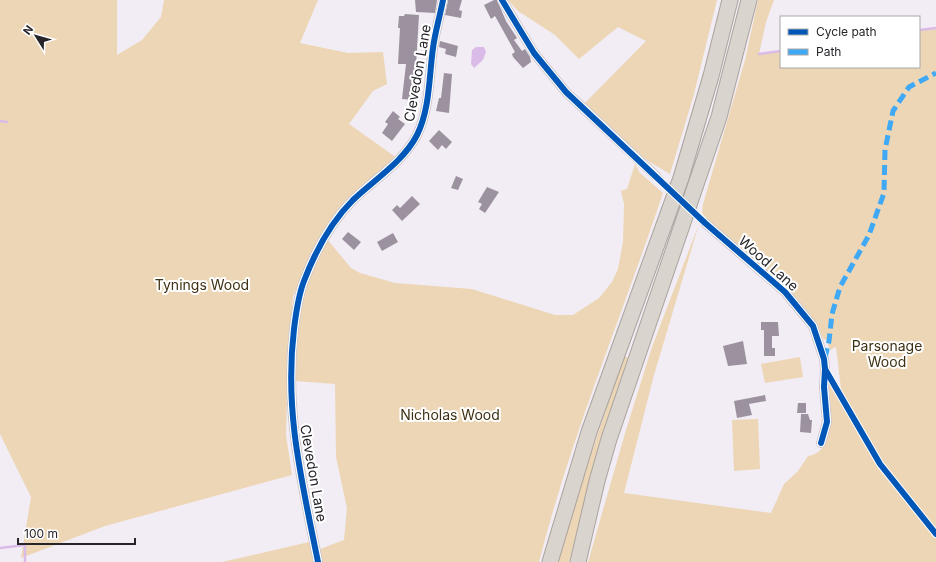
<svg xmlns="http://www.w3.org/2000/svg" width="936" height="562" viewBox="0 0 936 562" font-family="Inter,sans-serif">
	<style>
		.green { fill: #ecd6b5 }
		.water { fill: #dabbe7 }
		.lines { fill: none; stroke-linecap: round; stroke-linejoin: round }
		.stream { stroke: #dabbe7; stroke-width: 2.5 }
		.building { fill: #9c929f }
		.minor-tunnel { stroke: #c9c5cb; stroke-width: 8; stroke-dasharray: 8 4; stroke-linecap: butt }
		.minor-casing { stroke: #ccc8ce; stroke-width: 10 }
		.motorway-casing { stroke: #aaa39e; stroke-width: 17 }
		.minor { stroke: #fdfcfd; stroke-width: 8 }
		.motorway { stroke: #d9d4cd; stroke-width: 15 }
		.quiet { stroke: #3fa9f5; stroke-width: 5; stroke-dasharray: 10 5; stroke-linecap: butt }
		.cycleway-casing { stroke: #fff; stroke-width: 8 }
		.cycleway { stroke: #0057b8; stroke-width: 6 }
		.labels { text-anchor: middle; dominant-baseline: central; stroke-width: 4; stroke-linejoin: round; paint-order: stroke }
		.street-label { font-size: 14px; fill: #272429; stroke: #fff }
		.park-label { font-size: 14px; fill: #3f3012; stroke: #fff }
	</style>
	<rect width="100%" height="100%" fill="#f2edf4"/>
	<g class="green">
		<polygon points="0,0 117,0 117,55 142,40 161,17 164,0 318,0 300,43 348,53 383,52 387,84 373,91 349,124 397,158 333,220 320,237 293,296 288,353 286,435 292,475 105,526 21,558 31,497 0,434"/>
		<polygon points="508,0 717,0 694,94 670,174 648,161 598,118 585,103 646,41 618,27 579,59 555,35 518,11"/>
		<path d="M758,0H774L766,22L759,54L781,51V67H919V30L936,28V562H588L626,430L652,347L699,224L654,375L624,493L771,513L784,484L798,471L808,456C839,451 830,399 828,377L840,398L841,389L836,347L830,350L826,339L824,340C797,281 744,258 702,213L703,204L745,60Z"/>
		<path d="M635,164L640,173L663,193C622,316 571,436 539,562H323L320,549L344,540L347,508L336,457L335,384L295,381C295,345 297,303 312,270C316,260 322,250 327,239L351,268L360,273L395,283L472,289L555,315H573L599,298L612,282L618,269L623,242L624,204L621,191L627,189Z"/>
		<polygon points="624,356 628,358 601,437 569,562 558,562 576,499"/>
		<polygon points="800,357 803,377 765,383 761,364"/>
		<polygon points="758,419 760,469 734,471 732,420"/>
		<polygon points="309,542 314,562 222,562"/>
	</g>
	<polygon class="water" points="476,47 484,47 486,52 483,60 474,68 471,64 472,50"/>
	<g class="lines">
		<g class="stream">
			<polyline points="919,30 936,28"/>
			<polyline points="759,54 781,51"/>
			<polyline points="0,121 7,122"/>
			<polyline points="0,548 25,545 25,562"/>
		</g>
	</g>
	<g class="building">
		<polygon points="415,0 437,0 435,13 416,12"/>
		<polygon points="448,0 462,0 459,10 462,11 461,18 445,15"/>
		<polygon points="494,0 497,0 506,21 517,38 514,40 522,51 525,49 530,57 531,62 523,68 513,57 512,54 515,52 495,16 491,19 484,5"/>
		<polygon points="405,14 419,15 414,100 402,99 406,64 398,64 400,28 398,28 399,16 404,16"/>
		<polygon points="440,41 458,46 456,57 445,54 446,49 439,47"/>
		<polygon points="444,73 452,74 449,113 436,111 439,98 441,98"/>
		<polygon points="393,111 400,117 398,119 405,124 392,141 382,133 388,124 385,122"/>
		<polygon points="439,130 452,142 446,149 442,145 438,150 429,141"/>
		<polygon points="456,176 463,179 458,190 451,188"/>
		<polygon points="487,187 499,192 485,213 479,209 482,204 478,202"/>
		<polygon points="412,196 420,204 402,221 392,210 397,205 400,208"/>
		<polygon points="348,232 361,242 354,250 342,239"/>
		<polygon points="393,233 398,242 382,251 377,242"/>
		<polygon points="761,322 778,322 779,336 772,336 772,348 775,348 775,356 764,356 764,330 761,330"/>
		<polygon points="743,341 747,364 728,366 723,346"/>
		<polygon points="765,395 766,401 749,404 752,415 737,418 734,401"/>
		<polygon points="798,403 806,403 806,413 797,413"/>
		<polygon points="801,414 808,414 810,420 812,420 811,433 800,432"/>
	</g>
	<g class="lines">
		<polyline class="minor-tunnel" points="656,176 705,223"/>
		<g class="minor-casing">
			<g id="minor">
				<polyline points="502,0 534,53 566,92 656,176"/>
				<polyline points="705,223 785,292 813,326 824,359 825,369 824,387 827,422 821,443"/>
				<path d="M318,562C302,482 284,411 294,329C296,313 298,296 304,281C315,252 331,222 353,200C375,179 403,162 417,135C430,109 429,76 433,48C435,32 440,16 443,0"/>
			</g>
		</g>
		<g class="motorway-casing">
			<g id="motorway">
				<polyline points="550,562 589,432 681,178 711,76 730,0"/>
				<polyline points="578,562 597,481 609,439 719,117 749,0"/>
			</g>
		</g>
		<use href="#minor" class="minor"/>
		<use href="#motorway" class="motorway"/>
		<polyline class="quiet" points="825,358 829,341 832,314 840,287 869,235 884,193 885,150 893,111 909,87 936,73"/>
		<g class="cycleway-casing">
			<g id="cycleway">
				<polyline points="502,0 534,53 566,92 705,223 785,292 813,326 824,359 825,369 824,387 827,422 821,443"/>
				<polyline points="825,369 880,464 936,534"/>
				<path d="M318,562C302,482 284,411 294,329C296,313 298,296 304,281C315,252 331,222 353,200C375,179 403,162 417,135C430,109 429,76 433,48C435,32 440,16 443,0"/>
			</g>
		</g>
		<use href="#cycleway" class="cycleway"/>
	</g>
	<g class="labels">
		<g class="street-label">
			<text transform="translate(417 73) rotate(-80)">Clevedon Lane</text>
			<text transform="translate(769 263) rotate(42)">Wood Lane</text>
			<text transform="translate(314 473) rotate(80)">Clevedon Lane</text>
		</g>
		<g class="park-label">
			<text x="202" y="284">Tynings Wood</text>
			<text x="887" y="345">Parsonage<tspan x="887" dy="16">Wood</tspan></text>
			<text x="450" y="414">Nicholas Wood</text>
		</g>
	</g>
	<rect x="780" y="16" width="140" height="52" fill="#ffffff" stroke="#a9a7a9"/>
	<rect x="788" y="29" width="20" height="6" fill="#0057b8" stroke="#a9a7a9"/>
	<text x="816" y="36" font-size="12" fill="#272429">Cycle path</text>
	<rect x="788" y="49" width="20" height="6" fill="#3fa9f5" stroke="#a9a7a9"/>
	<text x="816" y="56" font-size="12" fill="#272429">Path</text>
	<g transform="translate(36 36) rotate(307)" stroke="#ffffff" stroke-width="3" paint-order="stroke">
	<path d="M0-3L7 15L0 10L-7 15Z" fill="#272429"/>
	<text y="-6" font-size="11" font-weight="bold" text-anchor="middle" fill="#272429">N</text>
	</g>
	<path d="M18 538v6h117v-6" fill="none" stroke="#272429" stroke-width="2"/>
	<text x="24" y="538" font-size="12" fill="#272429" stroke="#ffffff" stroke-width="3" paint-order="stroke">100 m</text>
</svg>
